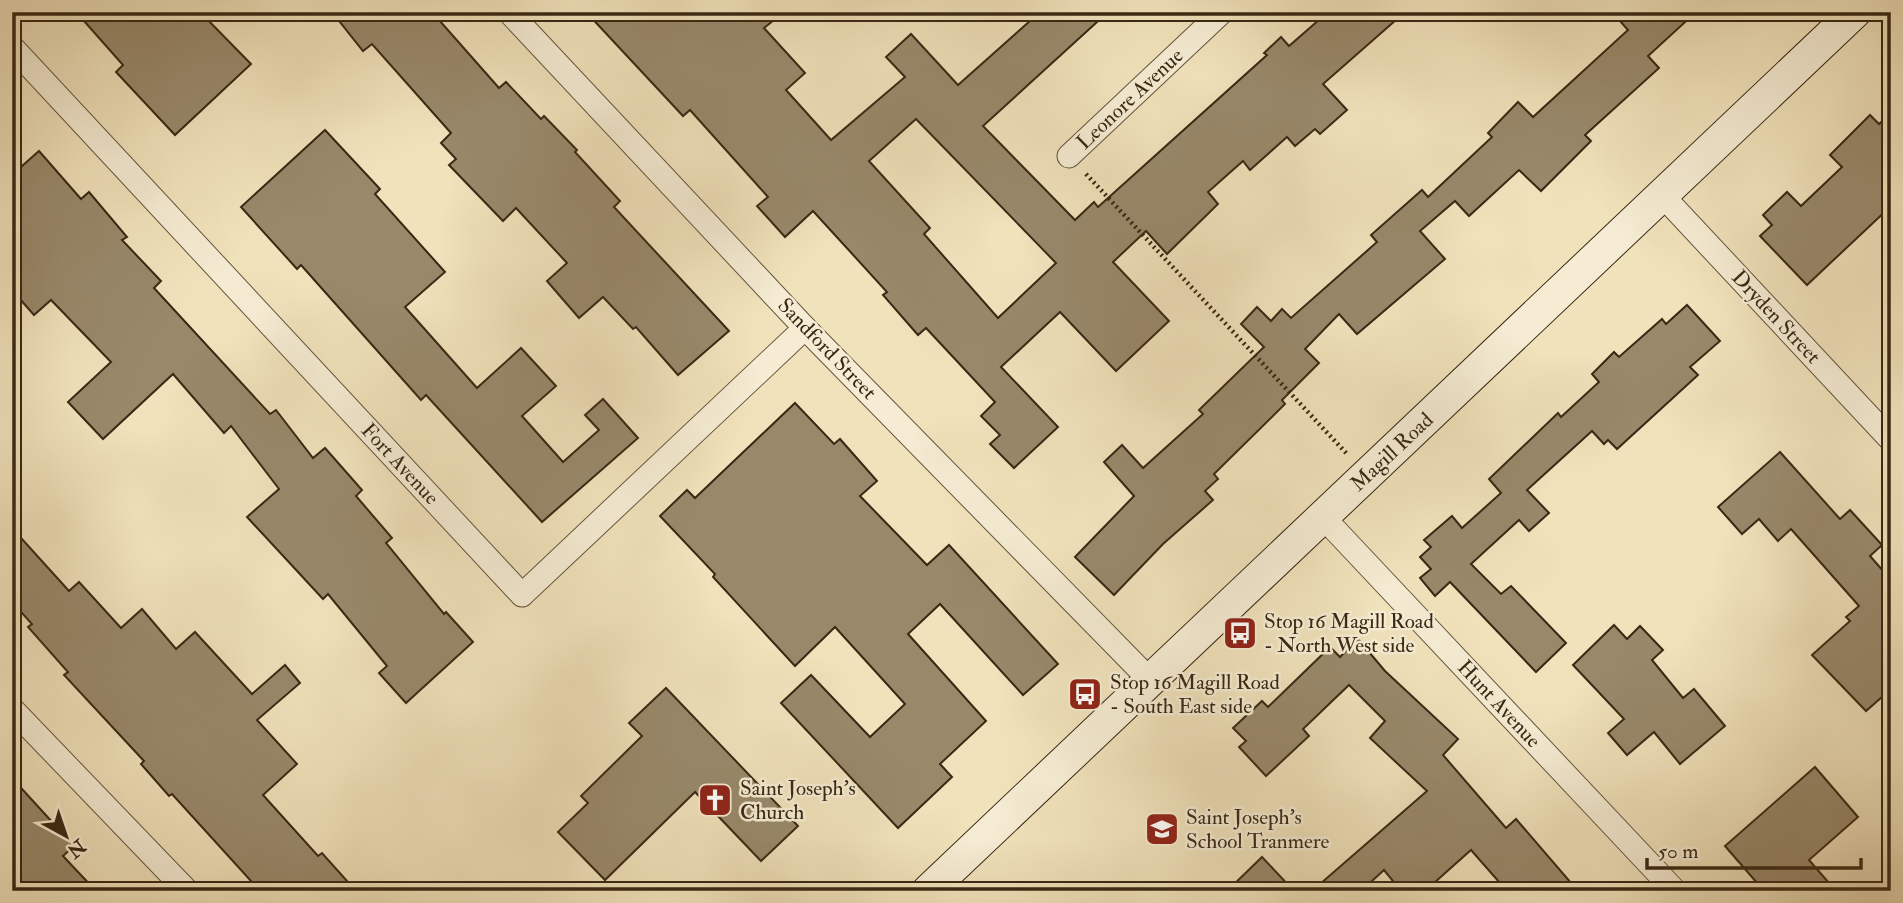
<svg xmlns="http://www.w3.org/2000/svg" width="1903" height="903" viewBox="0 0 1903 903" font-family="'IM FELL Double Pica',serif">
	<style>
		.building { fill: #98896b; stroke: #382814; stroke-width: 2; fill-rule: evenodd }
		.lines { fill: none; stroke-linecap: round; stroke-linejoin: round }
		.minor-casing { stroke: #66563e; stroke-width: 25 }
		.secondary-casing { stroke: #382814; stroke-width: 34 }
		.path { stroke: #382814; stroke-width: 4.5; stroke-dasharray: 2 3.5; stroke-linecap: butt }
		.minor { stroke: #f5ecd3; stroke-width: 23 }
		.secondary { stroke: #f5ecd3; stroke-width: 32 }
		.labels { text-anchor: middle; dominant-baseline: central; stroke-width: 5; stroke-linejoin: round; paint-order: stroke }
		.street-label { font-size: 21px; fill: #382814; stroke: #f5ecd3 }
		.poi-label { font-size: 21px; fill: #382814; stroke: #f5ecd3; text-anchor: start }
	</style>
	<rect width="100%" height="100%" fill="#f0e2bb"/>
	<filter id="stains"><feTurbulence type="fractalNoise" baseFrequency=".00286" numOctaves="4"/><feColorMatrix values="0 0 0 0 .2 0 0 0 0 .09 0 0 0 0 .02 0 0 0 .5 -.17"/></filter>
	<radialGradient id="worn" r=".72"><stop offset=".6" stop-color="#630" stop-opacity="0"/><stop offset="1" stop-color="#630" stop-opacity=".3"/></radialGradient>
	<g class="building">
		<polygon points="76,12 200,12 251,64 175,135 116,72 123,65"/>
		<polygon points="332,12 432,12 499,88 506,82 541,119 544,116 577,150 575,152 620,201 614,207 729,331 678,375 636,327 633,329 603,297 579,318 547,281 567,263 516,208 503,221 449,165 456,159 441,143 451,133 372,44 363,51"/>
		<path d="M586,12H784L764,28L805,73L786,90L831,140L905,77L886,57L911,34L958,85L1040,12H1108L983,126L1075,220L1094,202L1098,207L1267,55L1264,53L1281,37L1289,46L1328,12H1405L1323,84L1347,110L1320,134L1315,129L1295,146L1287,137L1250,170L1243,161L1208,192L1218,204L1167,254L1146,231L1113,262L1169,321L1116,371L1060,312L1001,367L1058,427L1014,468L990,444L1000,435L981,416L995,402L926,328L918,335L883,295L887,292L813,211L785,237L757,206L768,197L690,110L683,116ZM916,119L1056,263L998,318L924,234L930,228L869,161Z"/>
		<polygon points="1612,12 1696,12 1648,56 1659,68 1585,135 1591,141 1541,191 1519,170 1469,216 1455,201 1420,231 1445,259 1357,334 1339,314 1305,349 1319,363 1282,400 1285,404 1214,474 1218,479 1205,491 1213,500 1163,544 1114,595 1075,557 1134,496 1104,462 1122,445 1143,468 1203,414 1199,410 1264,347 1241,324 1257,307 1271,321 1282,309 1291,318 1377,242 1371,235 1422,190 1428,197 1492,137 1488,133 1518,102 1533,117 1628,30"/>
		<polygon points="1891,113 1891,206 1807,285 1760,236 1772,225 1763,215 1787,192 1801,206 1842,167 1830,155 1870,115 1879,124"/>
		<polygon points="325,130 380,189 375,194 445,272 405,307 477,388 521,348 556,386 522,416 563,462 599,430 585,415 603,399 638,438 542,522 426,395 421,400 301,265 297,269 241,207"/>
		<polygon points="39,151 81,199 89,192 127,237 122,240 161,281 154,288 270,414 276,410 313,458 325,448 362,490 356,496 392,538 386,543 444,614 446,612 473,642 406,703 379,673 387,666 328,594 323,599 247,517 279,489 231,426 224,433 173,374 103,439 68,402 111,362 51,300 34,315 12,290 12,175"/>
		<polygon points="1687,305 1720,341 1690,367 1698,375 1617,449 1608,440 1604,444 1592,431 1527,490 1549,513 1529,531 1519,520 1471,564 1501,594 1511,586 1566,643 1536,672 1450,582 1435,596 1420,578 1431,569 1420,557 1431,547 1424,540 1452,516 1462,528 1501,493 1489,479 1558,413 1561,417 1599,382 1592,374 1614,352 1619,357 1662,319 1666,324"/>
		<polygon points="795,403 834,444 840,439 877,481 860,496 927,565 949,545 1058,664 1023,695 940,604 908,634 986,721 940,764 952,777 898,828 781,703 811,675 870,737 905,704 835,627 795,666 713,577 715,574 660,516 687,490 695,498"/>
		<polygon points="1780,452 1840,519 1850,510 1882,545 1870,556 1891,580 1891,689 1866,711 1812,655 1850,621 1846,617 1859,606 1791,529 1778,541 1759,519 1742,534 1718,507"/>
		<polygon points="12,528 69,591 79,582 121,628 142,609 176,649 195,632 252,694 285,665 300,683 257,720 297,764 263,795 318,856 322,853 356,891 260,891 172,794 169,796 141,764 144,761 64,675 68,672 28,627 32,624 12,602"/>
		<polygon points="1614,625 1627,639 1640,626 1663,650 1652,660 1683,698 1694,689 1725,726 1680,764 1654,732 1627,755 1608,733 1624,719 1573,665"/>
		<polygon points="1358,639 1385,671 1458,739 1443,755 1506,828 1516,819 1578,891 1507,891 1471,850 1425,891 1401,891 1384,870 1361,891 1312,891 1427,791 1370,738 1385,721 1349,685 1303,729 1309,736 1266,776 1239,747 1246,741 1233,728 1262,701 1268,707 1330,647 1340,657"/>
		<polygon points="666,688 798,826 761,861 695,792 605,880 558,832 588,803 581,796 642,736 629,723"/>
		<polygon points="1815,767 1858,817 1809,860 1836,891 1764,891 1725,846"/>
		<polygon points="12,778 74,846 63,856 96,891 12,891"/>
		<polygon points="1262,857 1294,891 1227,891"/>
	</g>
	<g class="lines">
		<g class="minor-casing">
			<g id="minor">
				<polyline points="509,12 805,328 1150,680"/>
				<polyline points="12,47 522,595 805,328"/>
				<polyline points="1069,156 1222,12"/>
				<polyline points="1662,195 1891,440"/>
				<polyline points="1323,517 1675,891"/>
				<polyline points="12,709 187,891"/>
			</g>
		</g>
		<g class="secondary-casing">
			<polyline id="secondary" points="928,891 1855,12"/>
		</g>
		<polyline class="path" points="1086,174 1347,454"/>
		<use href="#minor" class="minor"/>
		<use href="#secondary" class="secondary"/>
	</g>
	<defs>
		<g id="bus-square" transform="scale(1.75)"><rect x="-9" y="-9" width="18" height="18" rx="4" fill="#8f2418" stroke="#f5ecd3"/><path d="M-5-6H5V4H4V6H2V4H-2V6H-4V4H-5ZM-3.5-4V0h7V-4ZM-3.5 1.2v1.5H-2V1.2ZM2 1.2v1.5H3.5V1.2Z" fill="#fff"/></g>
		<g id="church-square" transform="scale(1.75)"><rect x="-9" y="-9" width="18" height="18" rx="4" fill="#8f2418" stroke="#f5ecd3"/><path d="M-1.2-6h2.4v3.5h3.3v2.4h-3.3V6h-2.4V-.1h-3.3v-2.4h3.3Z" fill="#fff"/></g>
		<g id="school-square" transform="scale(1.75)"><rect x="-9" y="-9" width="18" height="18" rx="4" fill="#8f2418" stroke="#f5ecd3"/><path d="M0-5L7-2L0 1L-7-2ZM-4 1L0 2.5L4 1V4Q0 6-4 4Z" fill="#fff"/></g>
	</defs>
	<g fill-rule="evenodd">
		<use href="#bus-square" x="1240" y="633"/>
		<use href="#bus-square" x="1085" y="694"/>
		<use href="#church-square" x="715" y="800"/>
		<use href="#school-square" x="1162" y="829"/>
	</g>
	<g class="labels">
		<g class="street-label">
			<text transform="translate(1130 99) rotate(-43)">Leonore Avenue</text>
			<text transform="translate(1776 317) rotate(47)">Dryden Street</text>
			<text transform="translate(827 349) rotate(46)">Sandford Street</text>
			<text transform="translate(1392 452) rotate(-43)">Magill Road</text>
			<text transform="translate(400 464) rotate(47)">Fort Avenue</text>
			<text transform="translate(1499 704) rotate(47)">Hunt Avenue</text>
		</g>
		<g class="poi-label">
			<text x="1264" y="621">Stop 16 Magill Road<tspan x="1264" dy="24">- North West side</tspan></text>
			<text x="1110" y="682">Stop 16 Magill Road<tspan x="1110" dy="24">- South East side</tspan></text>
			<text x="740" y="788">Saint Joseph's<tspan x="740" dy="24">Church</tspan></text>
			<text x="1186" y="817">Saint Joseph's<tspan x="1186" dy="24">School Tranmere</tspan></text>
		</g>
	</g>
	<rect width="1903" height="903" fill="none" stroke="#f0e2bb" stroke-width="42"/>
	<rect x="14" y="14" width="1875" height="875" fill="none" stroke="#382814" stroke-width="3.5"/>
	<rect x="21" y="21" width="1861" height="861" fill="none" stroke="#382814" stroke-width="2"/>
	<g transform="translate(66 836) rotate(140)" stroke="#f5ecd3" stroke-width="5" paint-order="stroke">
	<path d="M0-5L12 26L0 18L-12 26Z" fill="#382814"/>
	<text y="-10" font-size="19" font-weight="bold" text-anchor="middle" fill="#382814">N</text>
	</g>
	<path d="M1647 858v10h214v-10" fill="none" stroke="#382814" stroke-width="3.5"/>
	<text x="1658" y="858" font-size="21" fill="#382814" stroke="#f5ecd3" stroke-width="5" paint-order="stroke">50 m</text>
	<rect width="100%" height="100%" filter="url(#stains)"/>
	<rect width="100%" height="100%" fill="url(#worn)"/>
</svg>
